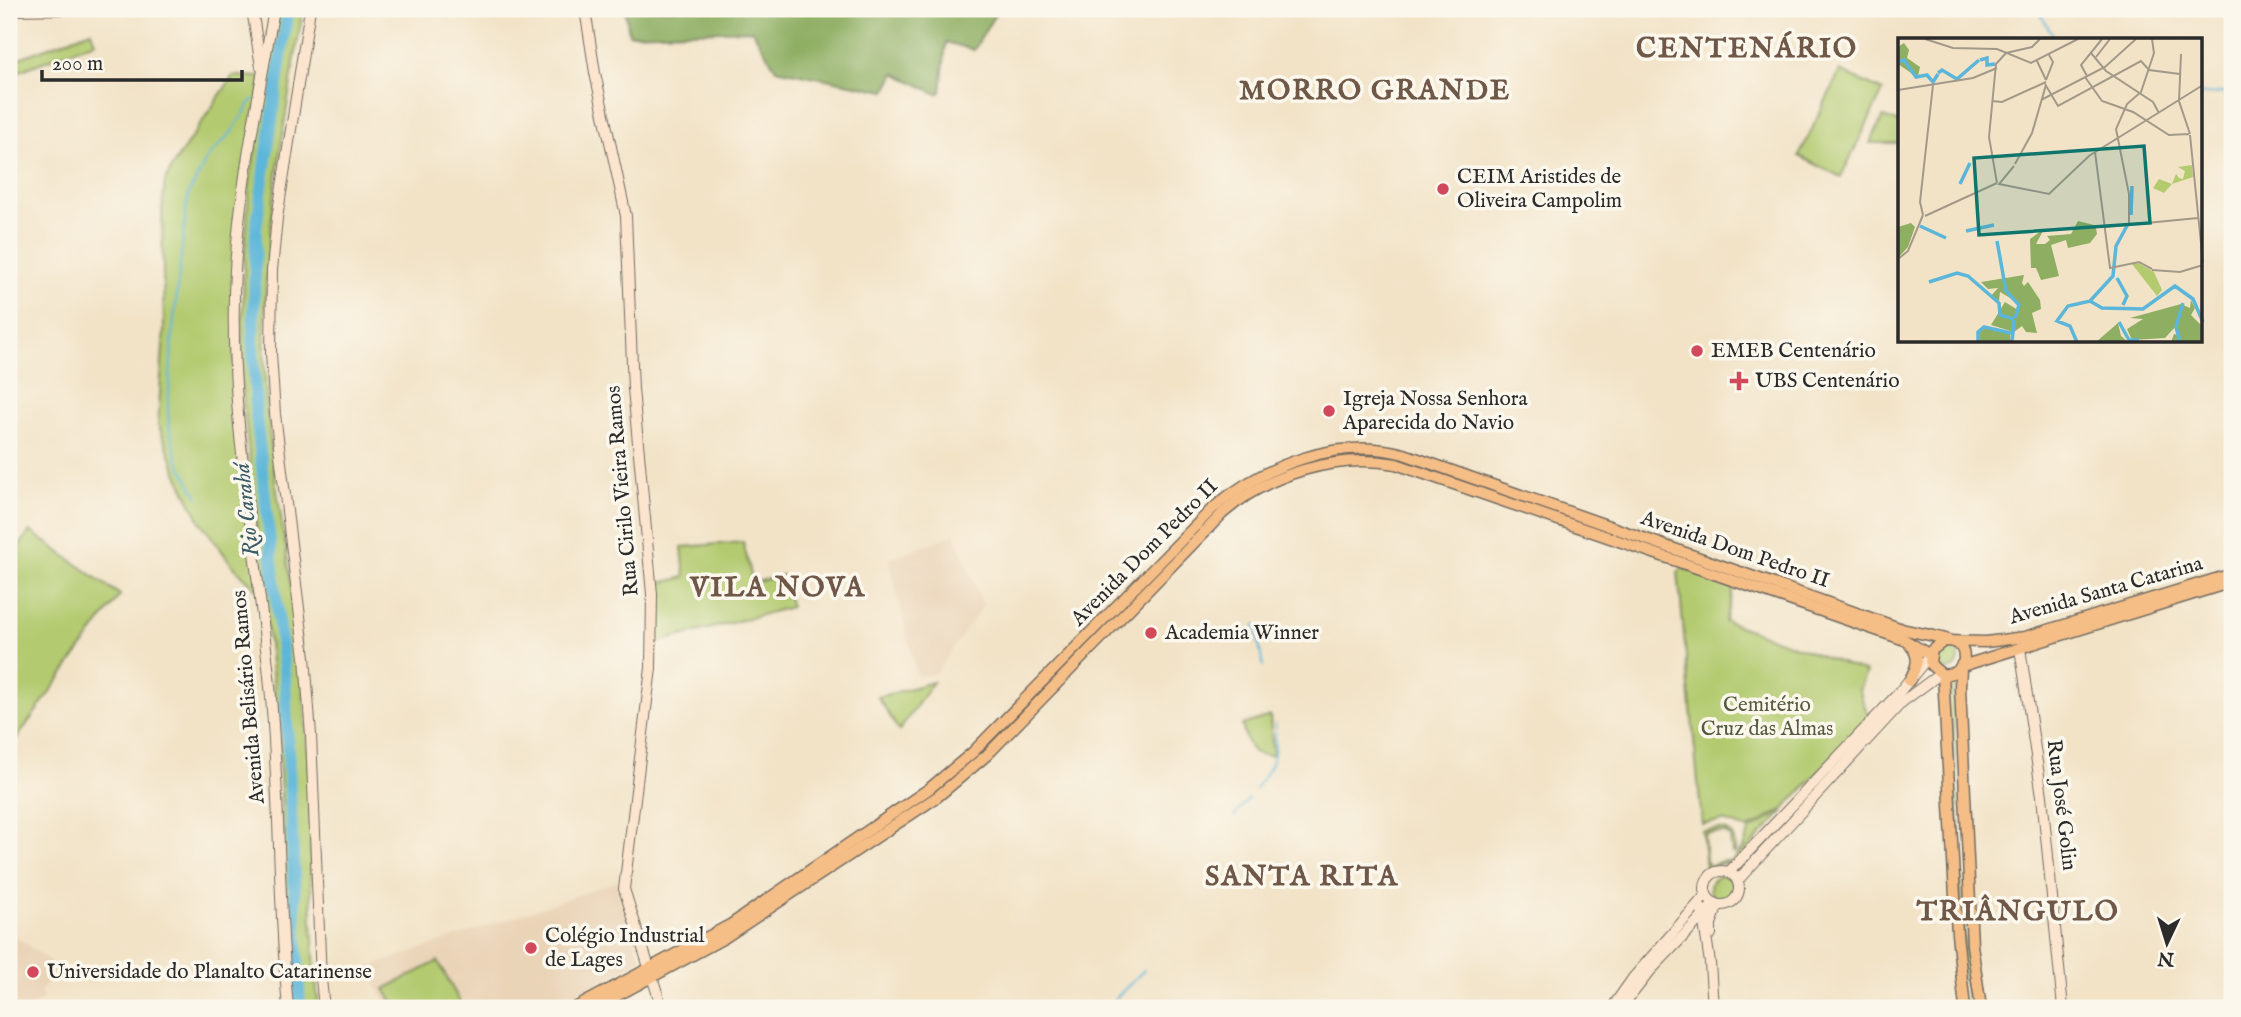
<svg xmlns="http://www.w3.org/2000/svg" width="2241" height="1017" viewBox="0 0 2241 1017" font-family="'IM FELL English',serif">
	<style>
		.built { fill: #ead4b8 }
		.green { fill: #b3ca6f; stroke: #6f7a4d; stroke-width: 2 }
		.forest { fill: #8eae62; stroke: #5c6c46; stroke-width: 2 }
		.lines { fill: none; stroke-linecap: round; stroke-linejoin: round }
		.stream { stroke: #5cb6d9; stroke-width: 2 }
		.river { stroke: #5cb6d9; stroke-width: 12 }
		.secondary-casing { stroke: #716b62; stroke-width: 12 }
		.primary-casing { stroke: #716b62; stroke-width: 13 }
		.secondary { stroke: #fbe5cf; stroke-width: 10 }
		.primary { stroke: #f6be87; stroke-width: 10 }
		.poi-dot { fill: #d1495b; stroke: #fbf7ec; stroke-width: 2.5 }
		.labels { text-anchor: middle; dominant-baseline: central; stroke-width: 7; stroke-linejoin: round; paint-order: stroke }
		.poi-label { font-size: 21px; fill: #2b2b2b; stroke: #fbf7ec; text-anchor: start }
		.street-label { font-size: 21px; fill: #2b2b2b; stroke: #fbf7ec }
		.park-label { font-size: 21px; fill: #545b3f; stroke: #fbf7ec }
		.water-label { font-size: 23px; font-style: italic; fill: #3c5c68; stroke: #fbf7ec }
		.district-label { font-size: 28px; font-weight: bold; letter-spacing: 2px; fill: #6f5848; stroke: #fbf7ec }
		.inset-river { fill: none; stroke: #5cb6d9; stroke-width: 3.5 }
		.inset-road { fill: none; stroke: #a29989; stroke-width: 2 }
		.view { fill: #0f766e; fill-opacity: 0.15; stroke: #0f766e; stroke-width: 3.5 }
		.inset-edge { fill: none; stroke: #2b2b2b; stroke-width: 3.5 }
	</style>
	<rect width="100%" height="100%" fill="#fbf7ec"/>
	<filter id="ink" filterUnits="userSpaceOnUse"><feTurbulence type="fractalNoise" baseFrequency=".0143" numOctaves="2"/><feDisplacementMap in="SourceGraphic" scale="14" xChannelSelector="R" yChannelSelector="G"/><feConvolveMatrix kernelMatrix="1 2 1 2 8 2 1 2 1" color-interpolation-filters="sRGB"/></filter>
	<filter id="wash" filterUnits="userSpaceOnUse"><feTurbulence type="fractalNoise" baseFrequency=".00686" numOctaves="4" result="noise"/><feDisplacementMap in="SourceGraphic" scale="28" xChannelSelector="R" yChannelSelector="G"/><feGaussianBlur stdDeviation="1.57" result="paint"/><feColorMatrix in="noise" values="0 0 0 0 0 0 0 0 0 0 0 0 0 0 0 0 0 1.4 0 .05"/><feComposite in="paint" operator="in"/></filter>
	<g filter="url(#wash)">
		<rect width="100%" height="100%" fill="#f2e3c7"/>
		<g class="built">
			<polygon points="955,534 983,606 935,674 917,676 889,559"/>
			<polygon points="618,881 620,895 642,960 554,1008 389,1008 366,968"/>
			<polygon points="9,931 60,969 40,992 43,998 29,1008 9,1008"/>
		</g>
		<g class="green">
			<path d="M300,9L302,16C282,134 261,252 265,372C269,476 295,578 303,681C305,711 308,741 309,771C311,850 309,930 319,1008H291L290,1000L278,729L241,379L244,264L249,187L278,13L281,10Z"/>
			<polygon points="91,31 95,42 9,75 9,62"/>
			<polygon points="1840,71 1883,91 1841,177 1799,156"/>
			<polygon points="233,76 262,77 241,205 234,360 260,592 233,566 200,521 183,487 158,424 164,329 162,210 165,181 175,162"/>
			<polygon points="1883,117 1900,123 1900,143 1870,143"/>
			<polygon points="30,531 120,595 9,749 9,561"/>
			<polygon points="743,542 753,583 782,575 791,607 655,643 656,584 685,577 682,547"/>
			<polygon points="1682,568 1734,587 1725,621 1866,672 1859,690 1869,718 1784,809 1748,829 1723,821 1702,824 1678,572"/>
			<circle cx="1947" cy="658" r="12"/>
			<polygon points="1958,677 1953,692 1963,931 1974,1008 1968,1008 1959,946 1947,681"/>
			<polygon points="933,682 899,731 878,697"/>
			<path d="M1270,716L1273,755C1248,757 1248,746 1242,725Z"/>
			<path d="M1784,811L1734,863L1720,864L1711,869L1706,868L1702,831C1722,829 1736,825 1735,853H1732L1730,837L1726,833H1707L1704,837L1706,861L1710,866L1722,861H1732L1743,848L1750,830Z"/>
			<circle cx="1722" cy="888" r="12"/>
			<polygon points="438,961 463,1008 396,1008 385,989"/>
		</g>
		<polygon class="forest" points="625,9 998,9 974,50 946,42 941,92 937,94 895,73 886,91 776,69 752,30 629,34"/>
		<g class="lines">
			<g class="stream">
				<polyline points="2037,9 2056,40"/>
				<polyline points="2201,95 2232,92"/>
				<polyline points="198,497 178,461 169,426 168,410 173,329 186,210 189,193 208,157 231,133 253,99"/>
				<polyline points="1255,624 1263,666"/>
				<path d="M1255,789C1276,760 1275,760 1275,724"/>
				<polyline points="1234,817 1248,799"/>
				<polyline points="1106,1008 1144,970"/>
			</g>
			<polyline class="river" points="288,9 256,229 253,345 256,414 285,679 300,1008"/>
		</g>
	</g>
	<g filter="url(#ink)">
		<g class="lines">
			<g class="secondary-casing">
				<g id="secondary">
					<polyline points="252,9 261,67"/>
					<path d="M274,9C259,95 240,182 235,270C227,410 257,548 270,686C280,793 278,901 288,1008"/>
					<polyline points="310,9 277,218 272,270 271,353 275,414 305,657 311,735 321,979 324,1008"/>
					<polyline points="585,9 595,73 626,216 633,389 652,594 651,668 624,889 662,1008"/>
					<polyline points="9,10 83,9"/>
					<polyline points="2020,648 2042,796 2063,1008"/>
					<circle cx="1722" cy="888" r="17"/>
					<polyline points="1729,872 1896,696 1930,655"/>
					<polyline points="1738,880 1902,702 1940,674"/>
					<polyline points="1702,909 1710,963 1713,1008"/>
					<polyline points="1711,934 1711,924 1718,905"/>
					<polyline points="1612,1008 1633,978 1706,895"/>
					<polyline points="1621,1008 1650,971 1715,903"/>
				</g>
			</g>
			<g class="primary-casing">
				<g id="primary">
					<polyline points="1962,666 2232,582"/>
					<polyline points="1961,669 1960,687 1972,945 1981,1008"/>
					<polyline points="1943,675 1957,934 1965,1008"/>
					<path d="M1909,681C1917,667 1921,657 1910,645"/>
					<path d="M575,1008L730,925L930,788L972,753L1212,509C1262,466 1338,436 1404,454L1902,629C1916,633 1949,637 1959,645C1964,650 1964,655 1964,661L1957,672L1943,675L1932,666L1930,661L1932,650L1944,641L1986,642L2025,637L2232,574"/>
					<path d="M594,1008L724,938L937,797L987,755L1223,513C1268,474 1337,453 1396,464L1905,640L1930,655"/>
				</g>
			</g>
			<use href="#secondary" class="secondary"/>
			<use href="#primary" class="primary"/>
		</g>
	</g>
	<g class="poi-dot">
		<circle cx="1443" cy="189" r="7"/>
		<circle cx="1697" cy="351" r="7"/>
		<path d="M1735.5 370.5h7v7h7v7h-7v7h-7v-7h-7v-7h7z"/>
		<circle cx="1329" cy="411" r="7"/>
		<circle cx="1151" cy="633" r="7"/>
		<circle cx="531" cy="948" r="7"/>
		<circle cx="33" cy="972" r="7"/>
	</g>
	<g class="labels">
		<g class="poi-label">
			<text x="1457" y="177">CEIM Aristides de<tspan x="1457" dy="24">Oliveira Campolim</tspan></text>
			<text x="1711" y="351">EMEB Centenário</text>
			<text x="1755" y="381">UBS Centenário</text>
			<text x="1343" y="399">Igreja Nossa Senhora<tspan x="1343" dy="24">Aparecida do Navio</tspan></text>
			<text x="1165" y="633">Academia Winner</text>
			<text x="545" y="936">Colégio Industrial<tspan x="545" dy="24">de Lages</tspan></text>
			<text x="47" y="972">Universidade do Planalto Catarinense</text>
		</g>
		<g class="street-label">
			<text transform="translate(623 491) rotate(-95)">Rua Cirilo Vieira Ramos</text>
			<text transform="translate(1735 550) rotate(19)">Avenida Dom Pedro II</text>
			<text transform="translate(1145 553) rotate(-45)">Avenida Dom Pedro II</text>
			<text transform="translate(2106 591) rotate(-16)">Avenida Santa Catarina</text>
			<text transform="translate(249 697) rotate(-95)">Avenida Belisário Ramos</text>
			<text transform="translate(2061 805) rotate(83)">Rua José Golin</text>
		</g>
		<g class="park-label">
			<text x="1767" y="705">Cemitério<tspan x="1767" dy="24">Cruz das Almas</tspan></text>
		</g>
		<g class="water-label">
			<text transform="translate(247 510) rotate(-96)">Rio Carahá</text>
		</g>
		<g class="district-label">
			<text x="1747" y="49">CENTENÁRIO</text>
			<text x="1375" y="91">MORRO GRANDE</text>
			<text x="778" y="588">VILA NOVA</text>
			<text x="1302" y="877">SANTA RITA</text>
			<text x="2018" y="912">TRIÂNGULO</text>
		</g>
	</g>
	<g transform="translate(1898 38)">
		<rect width="304" height="304" fill="#f2e3c7"/>
		<path d="M294,127L295,139L274,146L266,155L255,150L261,141L274,146L278,136L281,140L285,141L287,133L280,129ZM240,225L256,234L264,252L259,258L234,226Z" fill="#b3ca6f"/>
		<path d="M6,5L11,12L9,20L22,29L20,38L30,36L31,39H19L0,26V9ZM180,183L204,189L198,190L199,196L192,205L170,210L168,202L153,207L161,238L143,242L138,230H133L132,201L146,191L138,206H147L152,202L149,198L173,196ZM13,185L17,189L10,209L0,220V189ZM126,237L124,245L126,248L130,244L142,262L143,271L134,275L139,295L128,294L124,288L116,294L93,287L107,264L120,272L119,264L102,254L101,263L92,259L100,250L90,251L83,244ZM293,262L297,270L293,277L304,288V304H283L280,298V304H273L276,296L280,297L278,288L267,300L234,302L229,291L245,281L232,280L283,266L292,270ZM220,285L223,298L230,304H198ZM86,290L112,295L113,304H81L80,294Z" fill="#8eae62"/>
		<path class="inset-river" d="M82,22L89,20V27L97,26M0,24L6,22L18,39L29,37L35,44L40,36M40,35L44,32L59,41L81,22M62,146L72,125M233,177L234,148M22,188L48,200M68,193L96,187M99,203L108,253L121,267L117,280M219,240L229,258L225,267M31,244L59,235L70,238L101,265L102,277L116,281M192,263L215,238L218,208L230,186M221,284L231,302H241M80,304V294L86,289L113,295M114,304L116,282M179,304L172,288L159,283L170,268L192,263L204,270L245,271L277,248L295,261L305,284M282,304L278,289L285,265"/>
		<path class="inset-road" d="M27,1L55,10L99,11L133,25L180,1M193,15L208,33L255,64L261,75M283,16L281,63L292,96M198,19L212,1M139,23L148,42M189,38L183,27L204,1M187,39L204,63L235,74L271,97L291,96M148,42L155,24L151,17M147,46L160,68L243,23L251,32L282,36M0,52L75,40L99,30M143,62L207,29L238,1M94,63L104,64L148,44M292,97L305,225M197,114L212,230L241,224L254,231M117,126L134,95L148,47M116,128L101,146L151,156L191,118L305,47M99,145L91,99L98,26L108,15L134,9L142,1M25,177L22,164L35,47M27,178L99,145M231,186V156L218,91L229,66L243,54L256,15L254,1M207,189L300,180M0,221L10,213L25,177M254,232L282,234L305,227"/>
		<path class="view" d="M246,108L252,185L81,197L76,120Z"/>
		<rect width="304" height="304" class="inset-edge"/>
	</g>
	<rect width="2241" height="1017" fill="none" stroke="#fbf7ec" stroke-width="35"/>
	<g transform="translate(2167 943) rotate(184)" stroke="#fbf7ec" stroke-width="5" paint-order="stroke">
	<path d="M0-5L12 26L0 18L-12 26Z" fill="#2b2b2b"/>
	<text y="-10" font-size="19" font-weight="bold" text-anchor="middle" fill="#2b2b2b">N</text>
	</g>
	<path d="M42 70v10h200v-10" fill="none" stroke="#2b2b2b" stroke-width="3.5"/>
	<text x="52" y="70" font-size="21" fill="#2b2b2b" stroke="#fbf7ec" stroke-width="5" paint-order="stroke">200 m</text>
</svg>
